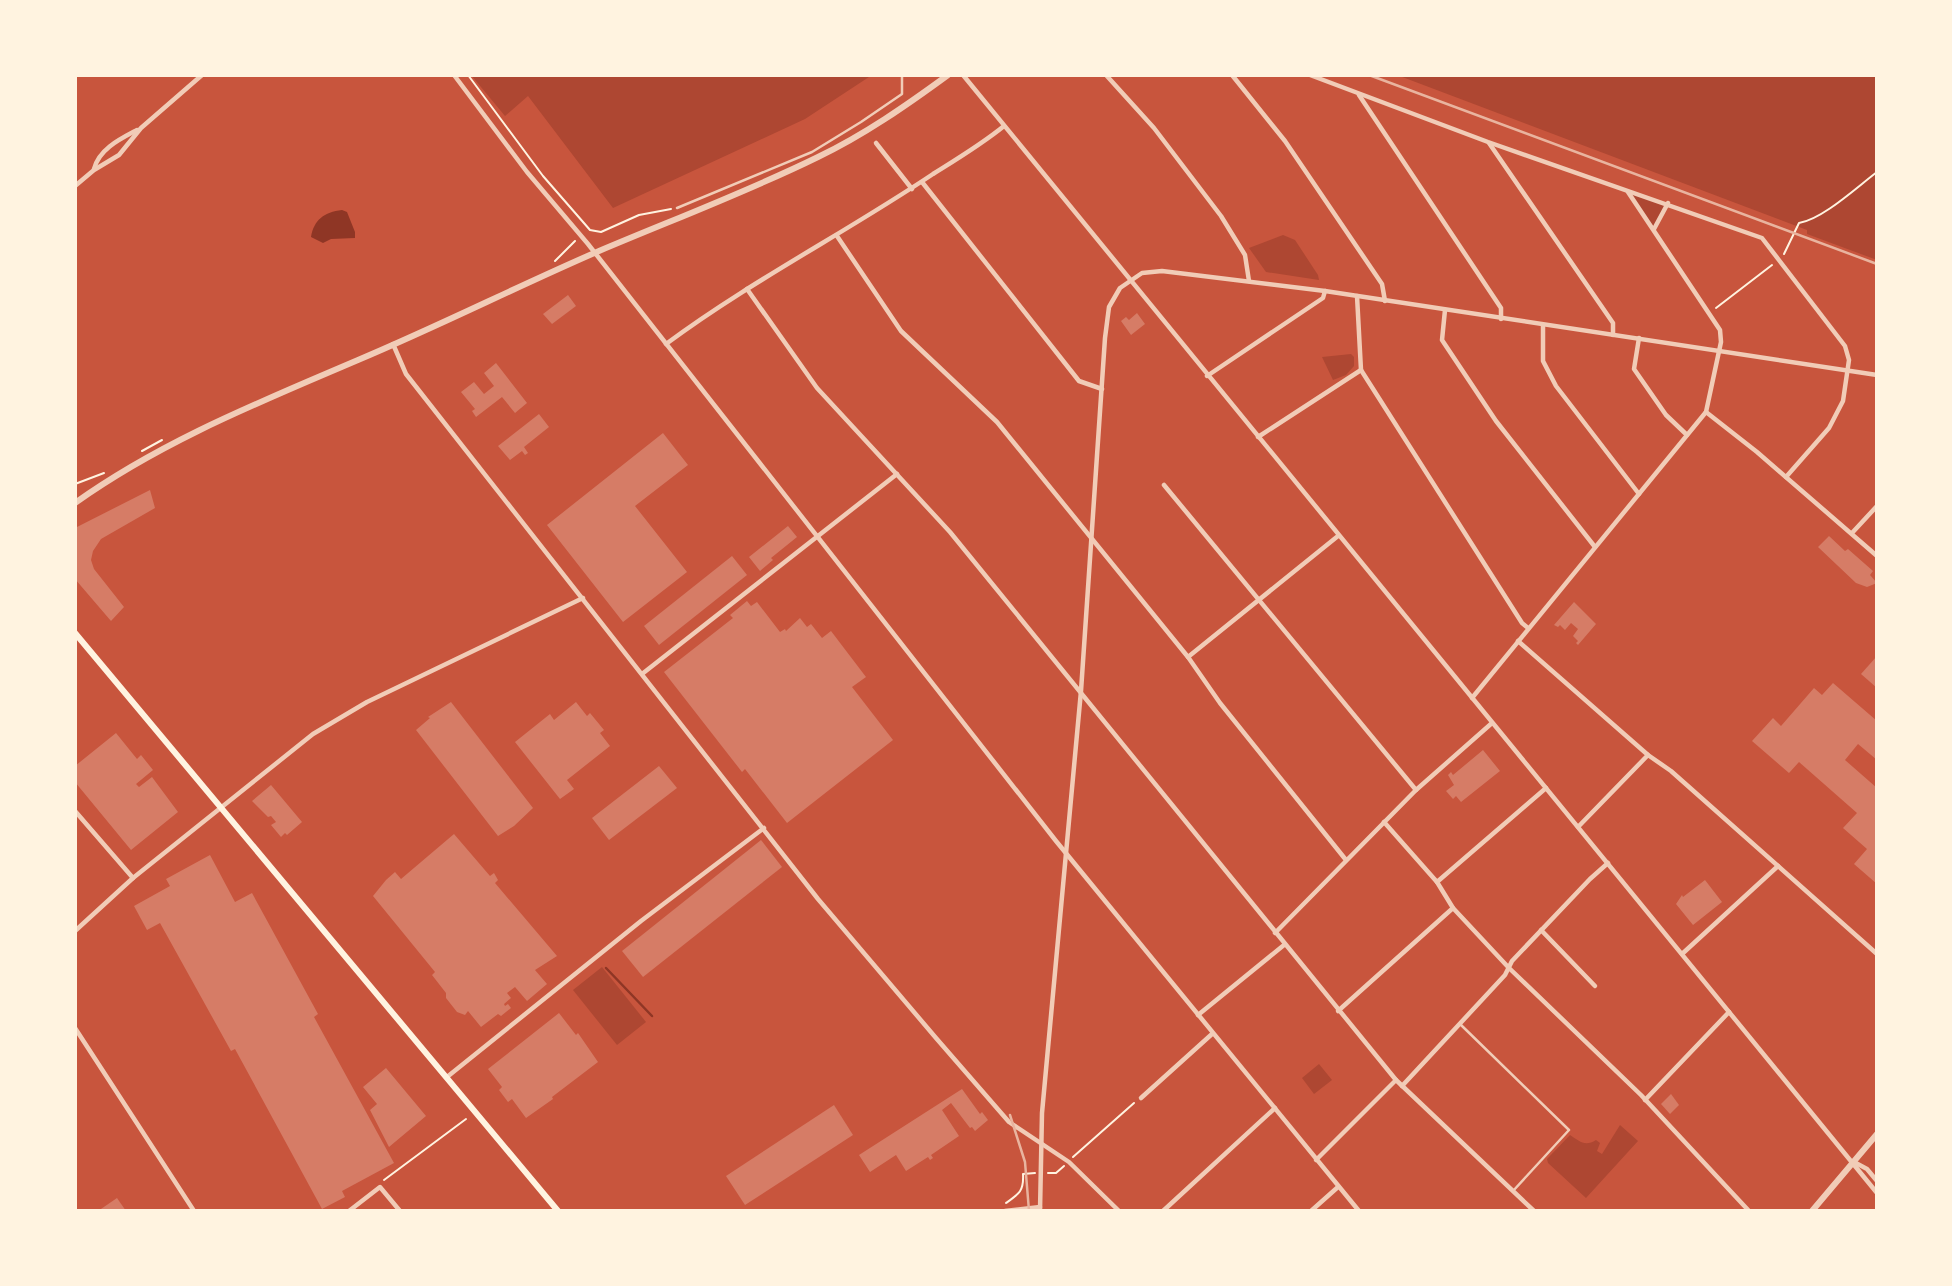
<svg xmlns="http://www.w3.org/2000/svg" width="1952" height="1286" viewBox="0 0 1952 1286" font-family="Roboto,sans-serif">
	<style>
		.green { fill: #ae4732 }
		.water { fill: #8f3625 }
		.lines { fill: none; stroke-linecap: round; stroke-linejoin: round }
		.stream { stroke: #8f3625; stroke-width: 2.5 }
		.building { fill: #d67c66 }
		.path { stroke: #fff3e0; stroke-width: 2 }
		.service { stroke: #f1ccb7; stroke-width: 2.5 }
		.minor { stroke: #f1ccb7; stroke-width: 4.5 }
		.tertiary { stroke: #f1ccb7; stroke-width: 6 }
		.secondary { stroke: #fff3e0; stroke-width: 6 }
		.rail { stroke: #e9b49f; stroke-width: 2.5 }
	</style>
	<rect width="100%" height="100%" fill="#c8553d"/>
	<g class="green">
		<polygon points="471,75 872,75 805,119 613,208 528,96 505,116"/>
		<polygon points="1397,75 1877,75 1877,260 1807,234 1807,230"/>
		<polygon points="1628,191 1668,203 1654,229"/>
		<polygon points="1283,235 1295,240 1318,275 1319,280 1266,272 1249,248"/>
		<polygon points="1351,354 1354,357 1354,366 1346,375 1333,380 1322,357"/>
		<polygon points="602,967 646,1022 617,1045 573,990"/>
		<polygon points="1319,1064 1332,1080 1314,1094 1302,1078"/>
		<path d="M1620,1125L1638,1141L1586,1198L1548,1163L1547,1159L1570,1135C1579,1141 1585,1147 1596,1140L1600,1143L1597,1151L1602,1154Z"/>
	</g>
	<path class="water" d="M342,210L347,212L355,232V238L331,239L323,243L311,237C314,220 324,212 342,210Z"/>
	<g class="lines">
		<polyline class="stream" points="606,968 652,1016"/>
	</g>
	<g class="building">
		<polygon points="568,295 576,306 552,324 543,314"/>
		<polygon points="1137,313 1145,324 1131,335 1121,321 1126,317 1129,320"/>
		<polygon points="496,363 527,403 515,413 502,397 476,417 472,411 475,409 461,392 474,382 484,394 494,386 484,373"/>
		<polygon points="539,414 549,427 524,447 528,453 525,455 522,451 510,460 498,446"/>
		<polygon points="663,433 688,465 635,506 687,572 623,622 547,525"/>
		<polygon points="150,490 155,508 101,539 93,551 91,560 94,569 124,607 111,621 75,579 75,528"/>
		<polygon points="788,526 797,537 771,558 773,560 760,571 749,557"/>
		<polygon points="1829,536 1845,551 1848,549 1873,571 1870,575 1877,583 1867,587 1856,583 1818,547"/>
		<polygon points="732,556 747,575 659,645 644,626"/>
		<polygon points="747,601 751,606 757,602 780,632 785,629 786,631 800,618 807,627 811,624 822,638 831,631 866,677 852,687 893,740 787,823 745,769 742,772 664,672 733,618 730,615"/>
		<polygon points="1574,602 1596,624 1578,645 1576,643 1578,641 1573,636 1578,629 1571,623 1565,630 1560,625 1558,627 1554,625"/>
		<polygon points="1877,656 1877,688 1861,674"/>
		<polygon points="1833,683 1877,721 1877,760 1858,744 1845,760 1877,788 1877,884 1854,864 1867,849 1843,828 1857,813 1799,762 1789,773 1752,741 1773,718 1781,726 1814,688 1822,695"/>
		<polygon points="451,702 533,808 514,826 498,836 416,730 430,718 428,717"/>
		<polygon points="576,702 587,716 590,713 604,730 600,733 610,746 567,780 574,789 560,799 515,742 550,714 554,720"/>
		<polygon points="116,733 137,759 141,755 153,770 136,784 139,787 152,777 178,812 131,850 75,782 75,766"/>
		<polygon points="1483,750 1500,771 1461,802 1456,796 1453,799 1446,791 1454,785 1448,775 1451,772 1453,775"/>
		<polygon points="659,766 677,788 609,840 592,818"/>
		<polygon points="271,785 302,822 287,835 285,833 281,837 271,825 276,822 271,816 268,817 252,801"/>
		<polygon points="454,834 490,876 494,873 498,880 495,883 557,956 535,970 547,984 527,1001 515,987 507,993 511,998 504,1004 505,1006 508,1004 511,1008 501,1016 498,1014 481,1027 468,1011 465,1015 457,1012 446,998 446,993 432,975 435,972 373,896 386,880 395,872 401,879"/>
		<polygon points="761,840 782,867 643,977 622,951"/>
		<polygon points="210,855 235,902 252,893 318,1014 314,1017 394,1163 342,1191 345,1197 322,1209 235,1049 231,1051 160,923 147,930 134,906 170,886 166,879"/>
		<polygon points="1705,880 1722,902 1693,925 1676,904 1682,895 1683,897"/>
		<polygon points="559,1013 576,1035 578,1033 598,1062 552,1097 553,1099 526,1118 512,1099 508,1102 499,1090 502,1087 488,1069"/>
		<polygon points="386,1068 426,1116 389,1147 370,1110 377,1104 363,1087"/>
		<polygon points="962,1089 980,1114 982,1112 988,1120 975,1131 972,1127 970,1128 951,1103 942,1110 959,1136 931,1155 933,1158 930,1160 928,1157 906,1171 896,1155 870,1172 859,1155"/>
		<polygon points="1671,1094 1679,1105 1670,1114 1661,1104"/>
		<polygon points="834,1105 853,1135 745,1205 726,1176"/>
		<polygon points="117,1198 126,1211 98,1211"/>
	</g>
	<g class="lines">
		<g class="path">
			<polyline points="468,75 543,176 590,230 601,232 639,215 671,209"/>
			<path d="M1784,254L1799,223C1823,219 1857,187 1877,172"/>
			<polyline points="555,261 575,241"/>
			<polyline points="1716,308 1772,265"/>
			<polyline points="142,451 162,440"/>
			<polyline points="75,484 104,473"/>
			<polyline points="1073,1157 1134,1103"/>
			<polyline points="1048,1173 1056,1173 1064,1166"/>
			<polyline points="384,1180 466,1119"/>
			<path d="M1006,1203C1019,1194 1024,1191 1023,1174L1035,1173"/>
		</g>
		<g class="service">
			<polyline points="677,208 812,152 861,122 902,94 902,75"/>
			<polyline points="1460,1024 1569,1130 1513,1191"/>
		</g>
		<g class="minor">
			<polyline points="454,75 527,172 588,244 1056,841 1359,1211"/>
			<polyline points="963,75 1877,1193"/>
			<polyline points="1106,75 1154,128 1221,216 1245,255 1249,281"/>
			<polyline points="1232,75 1285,141 1382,284 1385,301"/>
			<polyline points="1310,75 1488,142 1762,238 1845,346 1849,360 1843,401 1829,428 1786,477"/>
			<polyline points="1359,95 1501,308 1501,319"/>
			<polyline points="876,143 912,189"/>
			<polyline points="1489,143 1613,323 1613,335"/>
			<path d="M94,169C99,149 120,139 137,130"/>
			<polyline points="922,182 1079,381 1102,389"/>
			<polyline points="75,186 94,170 119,155 141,128 202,75"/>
			<polyline points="1654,229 1668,203"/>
			<polyline points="837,236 901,331 997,422 1188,657 1220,703 1346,860"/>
			<polyline points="747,289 817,388 950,532 1396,1080 1534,1211"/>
			<polyline points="1357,296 1361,370 1522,623 1528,628"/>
			<polyline points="1445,310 1442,340 1496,421 1595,547"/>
			<polyline points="1543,325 1543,361 1556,386 1639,494"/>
			<polyline points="1639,338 1634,369 1666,415 1687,435"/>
			<polyline points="393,344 406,374 818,899 936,1038 1009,1122 1069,1162 1119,1211"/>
			<path d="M666,344C751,281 845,233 933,174C957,159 982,144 1004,126"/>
			<polyline points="1207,376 1323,298 1325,291"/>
			<polyline points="1706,412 1757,452 1877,556"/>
			<polyline points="1258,437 1361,370"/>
			<polyline points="1164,485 1416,790"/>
			<polyline points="1852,533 1877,506"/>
			<polyline points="1518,641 1648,755 1671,771 1877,954"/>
			<polyline points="1188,657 1338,536"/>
			<polyline points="642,674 897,474"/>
			<polyline points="1472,698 1706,412 1721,342 1720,330 1628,192"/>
			<polyline points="75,811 133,878"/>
			<polyline points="1384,822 1437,882 1453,908 1509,968 1641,1095 1749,1211"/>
			<polyline points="1578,827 1648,755"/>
			<polyline points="1437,882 1546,788"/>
			<polyline points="1541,930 1595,986"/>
			<polyline points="75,931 133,878 313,734 367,702 583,598"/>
			<polyline points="1275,933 1416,790 1492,723"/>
			<polyline points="1682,954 1778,866"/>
			<polyline points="1338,1011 1453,908"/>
			<polyline points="1198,1015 1284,945"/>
			<polyline points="75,1028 194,1211"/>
			<polyline points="447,1077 641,921 764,828"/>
			<polyline points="1402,1086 1505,975 1512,961 1590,879 1608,863"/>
			<polyline points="1141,1098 1212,1034"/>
			<polyline points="1645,1100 1729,1012"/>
			<polyline points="1316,1160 1396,1080"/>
			<polyline points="1854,1162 1867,1169 1877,1181"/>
			<polyline points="349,1211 380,1187 400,1211"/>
			<polyline points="1005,1211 1040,1207"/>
			<polyline points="1040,1211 1042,1113 1081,691 1105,338 1109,307 1120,288 1142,273 1162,271 1325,291 1877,375"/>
			<polyline points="1163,1211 1275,1108"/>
			<polyline points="1311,1211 1338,1187"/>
		</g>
		<g class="tertiary">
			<path d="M75,503C162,441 260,402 358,360C439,326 518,286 599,251C672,220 747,192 818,157C864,135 907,105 948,75"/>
			<polyline points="1812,1211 1877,1134"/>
		</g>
		<polyline class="secondary" points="75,633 558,1211"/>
		<g class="rail">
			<polyline points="1369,75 1877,264"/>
			<polyline points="1010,1115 1025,1162 1029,1211"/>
		</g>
	</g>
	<rect width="1952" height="1286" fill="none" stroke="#fff3e0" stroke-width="154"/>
</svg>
